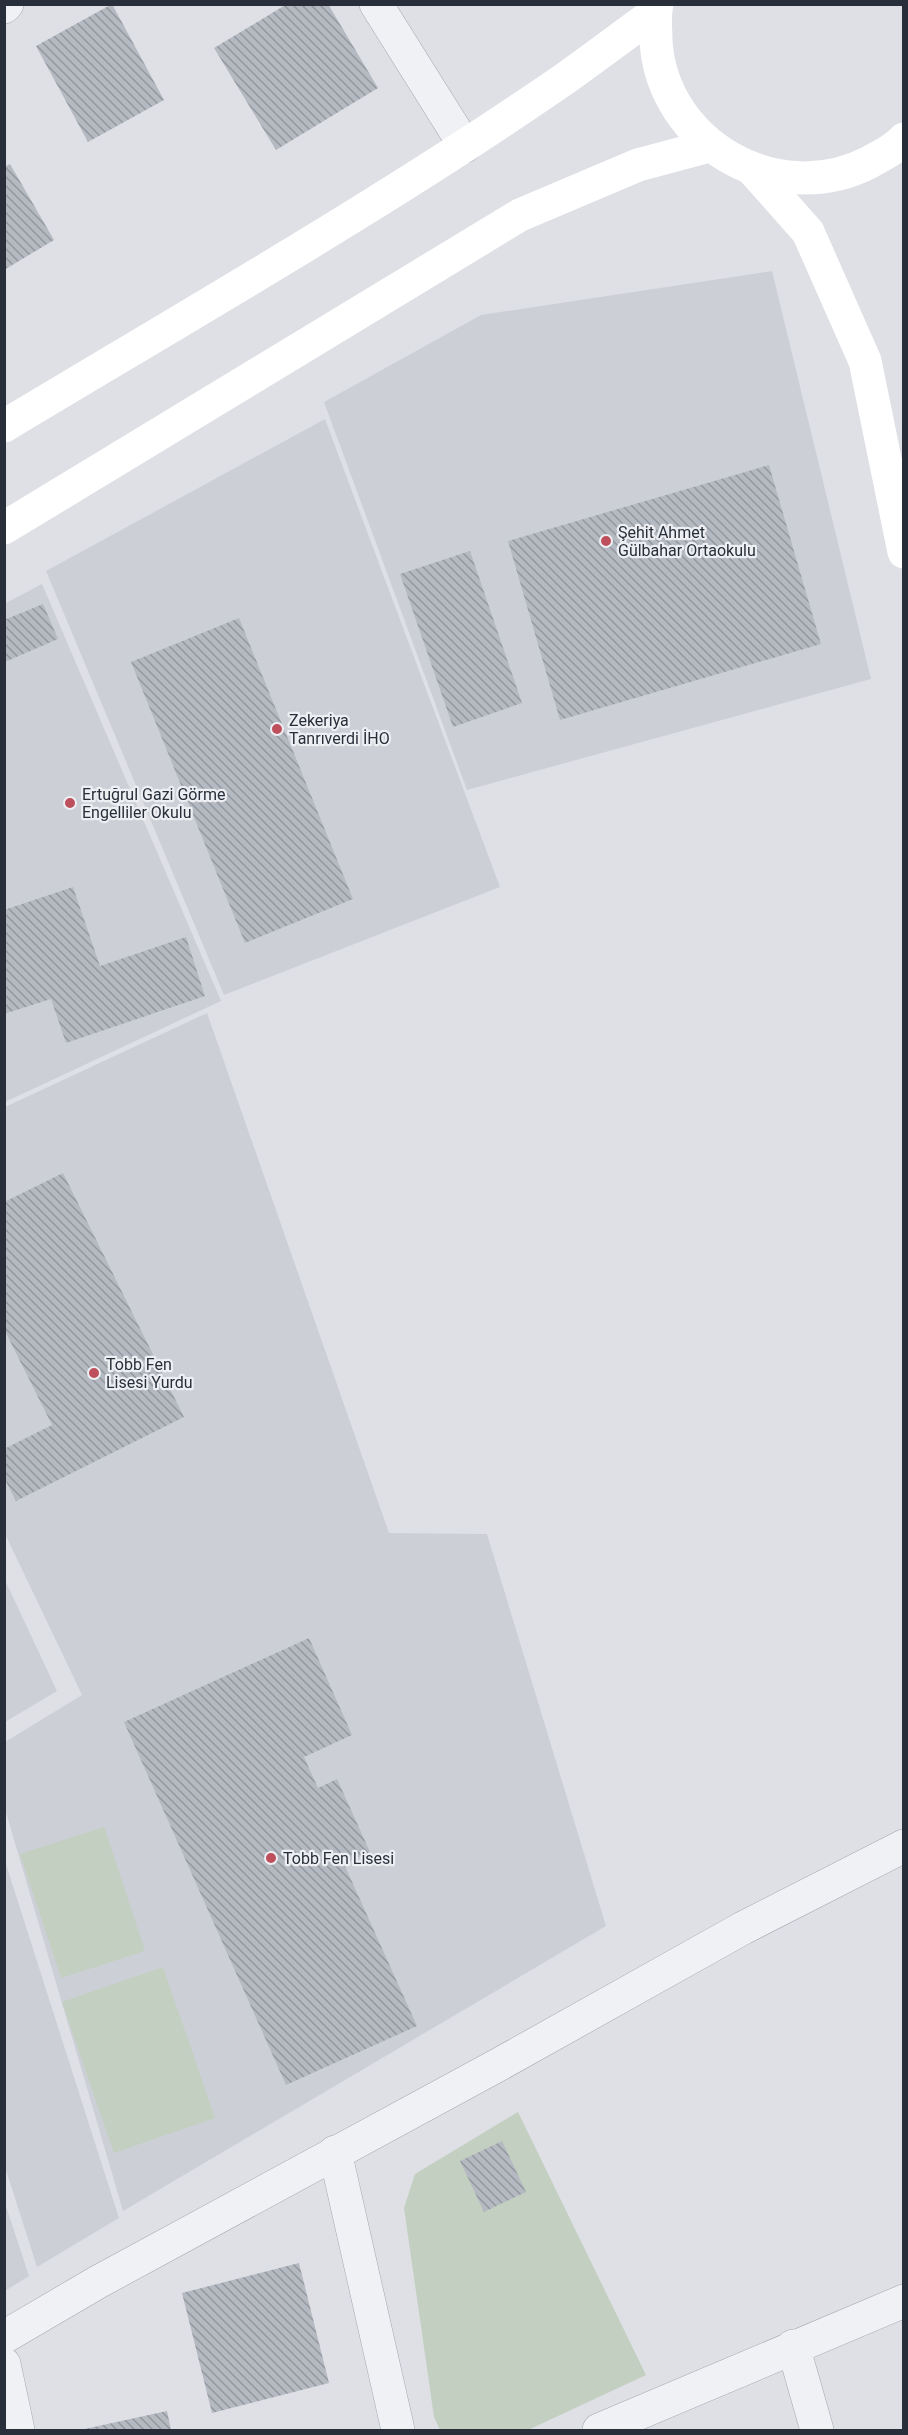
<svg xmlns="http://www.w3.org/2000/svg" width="908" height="2435" viewBox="0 0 908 2435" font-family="Roboto,sans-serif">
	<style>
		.built { fill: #ccd0d6 }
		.green { fill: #c3cfc0 }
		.building { fill: url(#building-back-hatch) }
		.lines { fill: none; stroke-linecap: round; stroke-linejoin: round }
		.minor-casing { stroke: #a4a7af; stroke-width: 34 }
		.minor { stroke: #f0f1f4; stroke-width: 33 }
		.secondary { stroke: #fff; stroke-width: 33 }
		.poi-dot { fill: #be4f5c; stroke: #edeff3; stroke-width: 2 }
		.labels { text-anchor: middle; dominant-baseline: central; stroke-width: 4.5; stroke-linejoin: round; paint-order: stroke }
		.poi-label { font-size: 16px; fill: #292f3a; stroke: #edeff3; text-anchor: start }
	</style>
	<defs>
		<pattern id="building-back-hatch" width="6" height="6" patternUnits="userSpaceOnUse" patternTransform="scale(1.5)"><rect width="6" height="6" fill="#b5bac2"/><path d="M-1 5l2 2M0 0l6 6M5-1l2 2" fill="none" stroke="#93989f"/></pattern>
	</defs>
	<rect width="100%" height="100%" fill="#dee0e6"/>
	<g class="built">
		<polygon points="772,271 871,679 467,790 324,402 481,315"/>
		<polygon points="325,419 500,887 224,995 46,571"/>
		<polygon points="42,584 221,1001 5,1102 4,604"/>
		<polygon points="207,1013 389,1533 487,1534 606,1926 123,2211 5,1809 5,1742 82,1695 5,1534 5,1107"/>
		<polygon points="5,1580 57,1691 5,1722 4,1722"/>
		<polygon points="5,1861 119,2218 37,2267 5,2167"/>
		<polygon points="4,2200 29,2276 5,2291 4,2291"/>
	</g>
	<g class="green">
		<polygon points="104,1827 145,1951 61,1978 20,1854"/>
		<polygon points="163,1967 215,2118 114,2153 62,2002"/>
		<polygon points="518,2112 646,2375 528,2430 440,2430 434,2417 404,2208 415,2174"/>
	</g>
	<g class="building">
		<polygon points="112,4 164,100 88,142 36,46"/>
		<polygon points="287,4 328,4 378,88 276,150 214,48"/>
		<polygon points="10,164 54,240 4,270 4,167"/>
		<polygon points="769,465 821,644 560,720 508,541"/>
		<polygon points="470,551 522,703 453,727 400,574"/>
		<polygon points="43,604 58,639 5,662 4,620"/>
		<polygon points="239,618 353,899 245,943 131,662"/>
		<polygon points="73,887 100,966 186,937 205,996 66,1043 51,999 4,1014 4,910"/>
		<polygon points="63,1173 184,1417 16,1501 4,1478 4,1449 52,1425 4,1329 4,1202"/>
		<polygon points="309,1638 352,1735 304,1757 318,1788 337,1779 370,1852 344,1864 417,2026 286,2085 124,1722"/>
		<polygon points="502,2141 526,2192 484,2212 460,2161"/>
		<polygon points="299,2263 329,2383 212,2413 182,2293"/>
		<polygon points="167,2411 171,2430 80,2430"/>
	</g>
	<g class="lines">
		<g class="minor-casing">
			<g id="minor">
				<polyline points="376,4 465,146"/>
				<polyline points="4,7 7,4"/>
				<polyline points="335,2152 398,2430"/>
				<polyline points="4,2337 98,2282 498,2065 743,1928 904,1846"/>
				<polyline points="793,2346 817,2430"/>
				<polyline points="4,2364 18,2430"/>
				<polyline points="599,2430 904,2301"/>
			</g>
		</g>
		<use href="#minor" class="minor"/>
		<g class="secondary">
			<path d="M657,4C654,16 656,28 656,41C662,144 778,210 870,162C882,155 894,150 904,139"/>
			<polyline points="753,170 808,232 865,361 904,552"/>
			<path d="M4,426C192,313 383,204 563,80C594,58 624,35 655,13"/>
			<polyline points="4,528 520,215 638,165 709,146"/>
		</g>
	</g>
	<g class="poi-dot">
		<circle cx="606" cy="541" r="6"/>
		<circle cx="277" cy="729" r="6"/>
		<circle cx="70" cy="803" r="6"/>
		<circle cx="94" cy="1373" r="6"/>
		<circle cx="271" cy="1858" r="6"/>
	</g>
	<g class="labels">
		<g class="poi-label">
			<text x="618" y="532">Şehit Ahmet<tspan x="618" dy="18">Gülbahar Ortaokulu</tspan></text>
			<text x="289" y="720">Zekeriya<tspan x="289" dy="18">Tanrıverdi İHO</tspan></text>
			<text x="82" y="794">Ertuğrul Gazi Görme<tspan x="82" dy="18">Engelliler Okulu</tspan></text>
			<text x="106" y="1364">Tobb Fen<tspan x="106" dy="18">Lisesi Yurdu</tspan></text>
			<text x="283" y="1858">Tobb Fen Lisesi</text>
		</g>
	</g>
	<rect width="908" height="2435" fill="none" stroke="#292f3a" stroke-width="12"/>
</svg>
